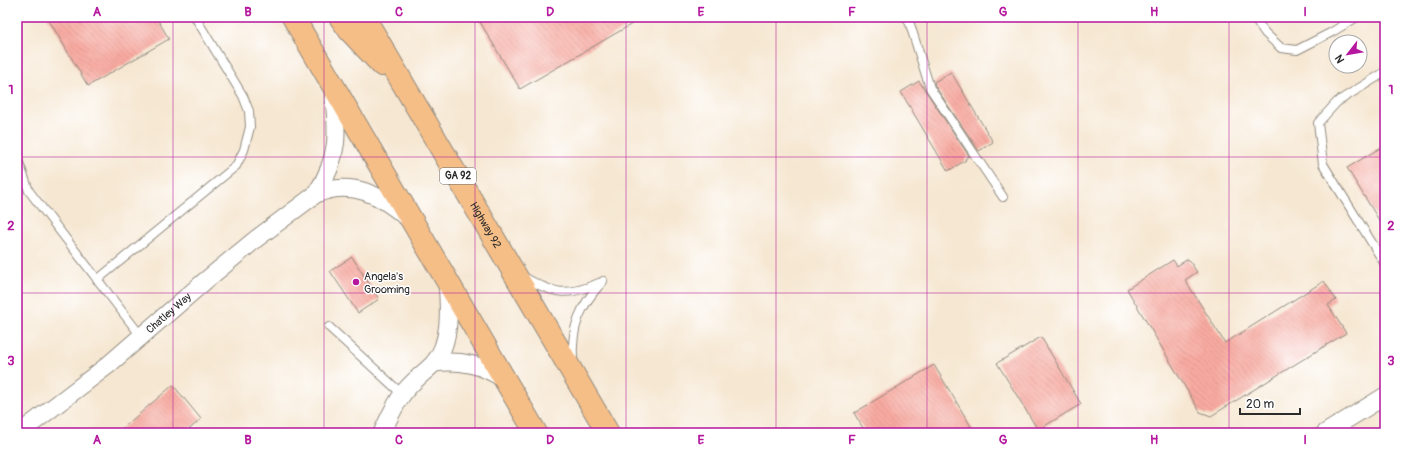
<svg xmlns="http://www.w3.org/2000/svg" width="1402" height="450" viewBox="0 0 1402 450" font-family="Pangolin,sans-serif">
	<style>
		.building { fill: url(#building-back-hatch) }
		.lines { fill: none; stroke-linecap: round; stroke-linejoin: round }
		.service-casing { stroke: #90897e; stroke-width: 10 }
		.minor-casing { stroke: #90897e; stroke-width: 19 }
		.primary-casing { stroke: #90897e; stroke-width: 24 }
		.service { stroke: #fff; stroke-width: 8 }
		.minor { stroke: #fff; stroke-width: 17 }
		.primary { stroke: #f6be87; stroke-width: 22 }
		.grid { fill: none; stroke: #b5179e; stroke-width: 1; stroke-opacity: 0.55 }
		.poi-dot { fill: #b5179e; stroke: #fff; stroke-width: 1.5 }
		.labels { text-anchor: middle; dominant-baseline: central; stroke-width: 3; stroke-linejoin: round; paint-order: stroke }
		.shield { fill: #fff; stroke: #6b6b6b; stroke-width: 1 }
		.shield-label { font-size: 10px; font-weight: bold; fill: #2b2b2b }
		.street-label { font-size: 11px; fill: #2b2b2b; stroke: #fff }
		.poi-label { font-size: 11px; fill: #2b2b2b; stroke: #fff; text-anchor: start }
		.neatline { fill: none; stroke: #b5179e; stroke-width: 1.5 }
		.grid-label { font-size: 13px; text-anchor: middle; font-weight: bold; fill: #b5179e }
	</style>
	<defs>
		<pattern id="building-back-hatch" width="6" height="6" patternUnits="userSpaceOnUse"><rect width="6" height="6" fill="#f8aaa0"/><path d="M-1 5l2 2M0 0l6 6M5-1l2 2" fill="none" stroke="#d5928a"/></pattern>
	</defs>
	<rect width="100%" height="100%" fill="#fff"/>
	<filter id="ink" filterUnits="userSpaceOnUse"><feTurbulence type="fractalNoise" baseFrequency=".025" numOctaves="2"/><feDisplacementMap in="SourceGraphic" scale="8" xChannelSelector="R" yChannelSelector="G"/><feConvolveMatrix kernelMatrix="1 2 1 2 8 2 1 2 1" color-interpolation-filters="sRGB"/></filter>
	<filter id="wash" filterUnits="userSpaceOnUse"><feTurbulence type="fractalNoise" baseFrequency=".012" numOctaves="4" result="noise"/><feDisplacementMap in="SourceGraphic" scale="16" xChannelSelector="R" yChannelSelector="G"/><feGaussianBlur stdDeviation="0.9" result="paint"/><feColorMatrix in="noise" values="0 0 0 0 0 0 0 0 0 0 0 0 0 0 0 0 0 1.4 0 .05"/><feComposite in="paint" operator="in"/></filter>
	<g filter="url(#wash)">
		<rect width="100%" height="100%" fill="#f6e7d2"/>
		<g id="blocks">
			<g class="building">
				<polygon points="47,17 156,17 169,39 88,86"/>
				<polygon points="477,17 644,17 520,89"/>
				<polygon points="951,72 993,142 979,151 935,86 934,82"/>
				<polygon points="919,81 969,156 965,159 966,160 948,171 901,92"/>
				<polygon points="1385,145 1385,230 1347,168"/>
				<polygon points="352,257 379,299 358,313 330,271"/>
				<polygon points="1188,259 1197,272 1185,280 1225,343 1324,281 1336,300 1328,305 1346,333 1211,416 1200,412 1127,289 1173,260 1177,266"/>
				<polygon points="1041,337 1081,404 1038,430 997,363"/>
				<polygon points="934,365 975,433 866,433 854,413"/>
				<polygon points="173,385 201,419 185,433 117,433"/>
			</g>
		</g>
	</g>
	<g filter="url(#ink)">
		<use href="#blocks" fill-opacity="0" stroke="#90897e" stroke-width="1"/>
		<g class="lines">
			<g class="service-casing">
				<g id="service">
					<polyline points="906,17 909,21 930,88 1003,197"/>
					<polyline points="1254,17 1265,33 1281,48 1297,50 1332,32 1357,17"/>
					<polyline points="1385,72 1337,102 1318,123 1323,164 1385,264"/>
					<polyline points="17,157 29,191 141,336"/>
					<path d="M524,277C553,294 567,297 599,283"/>
					<polyline points="97,280 236,166 244,150 250,127 249,111 243,96 195,17"/>
					<polyline points="329,327 402,394"/>
					<path d="M573,361C571,326 580,306 603,281"/>
				</g>
			</g>
			<g class="minor-casing">
				<g id="minor">
					<path d="M316,194C340,157 338,132 333,90"/>
					<path d="M434,363C462,360 480,364 504,379"/>
					<path id="s1" d="M23,433L26,428L107,366L205,281L256,239L316,194C352,179 381,195 407,218"/>
					<path d="M382,433C388,420 394,406 402,395C410,383 423,374 433,364C452,343 449,307 447,281"/>
					<polyline points="1325,433 1385,396"/>
				</g>
			</g>
			<g class="primary-casing">
				<g id="primary">
					<polyline points="293,17 536,433"/>
					<polyline points="340,17 350,31 382,65"/>
					<path id="s2" d="M364,17L608,433"/>
				</g>
			</g>
			<use href="#service" class="service"/>
			<use href="#minor" class="minor"/>
			<use href="#primary" class="primary"/>
		</g>
	</g>
	<path class="grid" d="M173,17V433M324,17V433M475,17V433M626,17V433M776,17V433M927,17V433M1078,17V433M1229,17V433M17,157H1385M17,293H1385"/>
	<circle class="poi-dot" cx="356" cy="282" r="4"/>
	<g class="labels">
		<rect class="shield" x="440" y="168" width="36" height="16" rx="3"/>
		<g class="shield-label">
			<text x="458" y="176">GA 92</text>
		</g>
		<g class="street-label">
			<text stroke="none"><textPath href="#s2" startOffset="241">Highway 92</textPath></text>
			<text stroke="none"><textPath href="#s1" startOffset="189">Chatley Way</textPath></text>
		</g>
		<g class="poi-label">
			<text x="364" y="276">Angela's<tspan x="364" dy="13">Grooming</tspan></text>
		</g>
	</g>
	<rect width="1402" height="450" fill="none" stroke="#fff" stroke-width="44"/>
	<g transform="translate(1348 54) rotate(239)"><circle r="19" fill="#ffffff" stroke="#aaaaaa"/>
	<path d="M0-3L7 15L0 10L-7 15Z" fill="#b5179e"/>
	<text y="-6" font-size="11" font-weight="bold" text-anchor="middle" fill="#2b2b2b">N</text>
	</g>
	<path d="M1240 408v6h60v-6" fill="none" stroke="#2b2b2b" stroke-width="2"/>
	<text x="1246" y="408" font-size="12" fill="#2b2b2b" stroke="#ffffff" stroke-width="3" paint-order="stroke">20 m</text>
	<rect x="22" y="22" width="1358" height="406" class="neatline"/>
	<g class="grid-label">
		<text x="97" y="16">A</text>
		<text x="248" y="16">B</text>
		<text x="399" y="16">C</text>
		<text x="550" y="16">D</text>
		<text x="701" y="16">E</text>
		<text x="852" y="16">F</text>
		<text x="1003" y="16">G</text>
		<text x="1154" y="16">H</text>
		<text x="1305" y="16">I</text>
		<text x="11" y="94">1</text>
		<text x="1391" y="94">1</text>
		<text x="11" y="230">2</text>
		<text x="1391" y="230">2</text>
		<text x="11" y="365">3</text>
		<text x="1391" y="365">3</text>
		<text x="97" y="444">A</text>
		<text x="248" y="444">B</text>
		<text x="399" y="444">C</text>
		<text x="550" y="444">D</text>
		<text x="701" y="444">E</text>
		<text x="852" y="444">F</text>
		<text x="1003" y="444">G</text>
		<text x="1154" y="444">H</text>
		<text x="1305" y="444">I</text>
	</g>
</svg>
